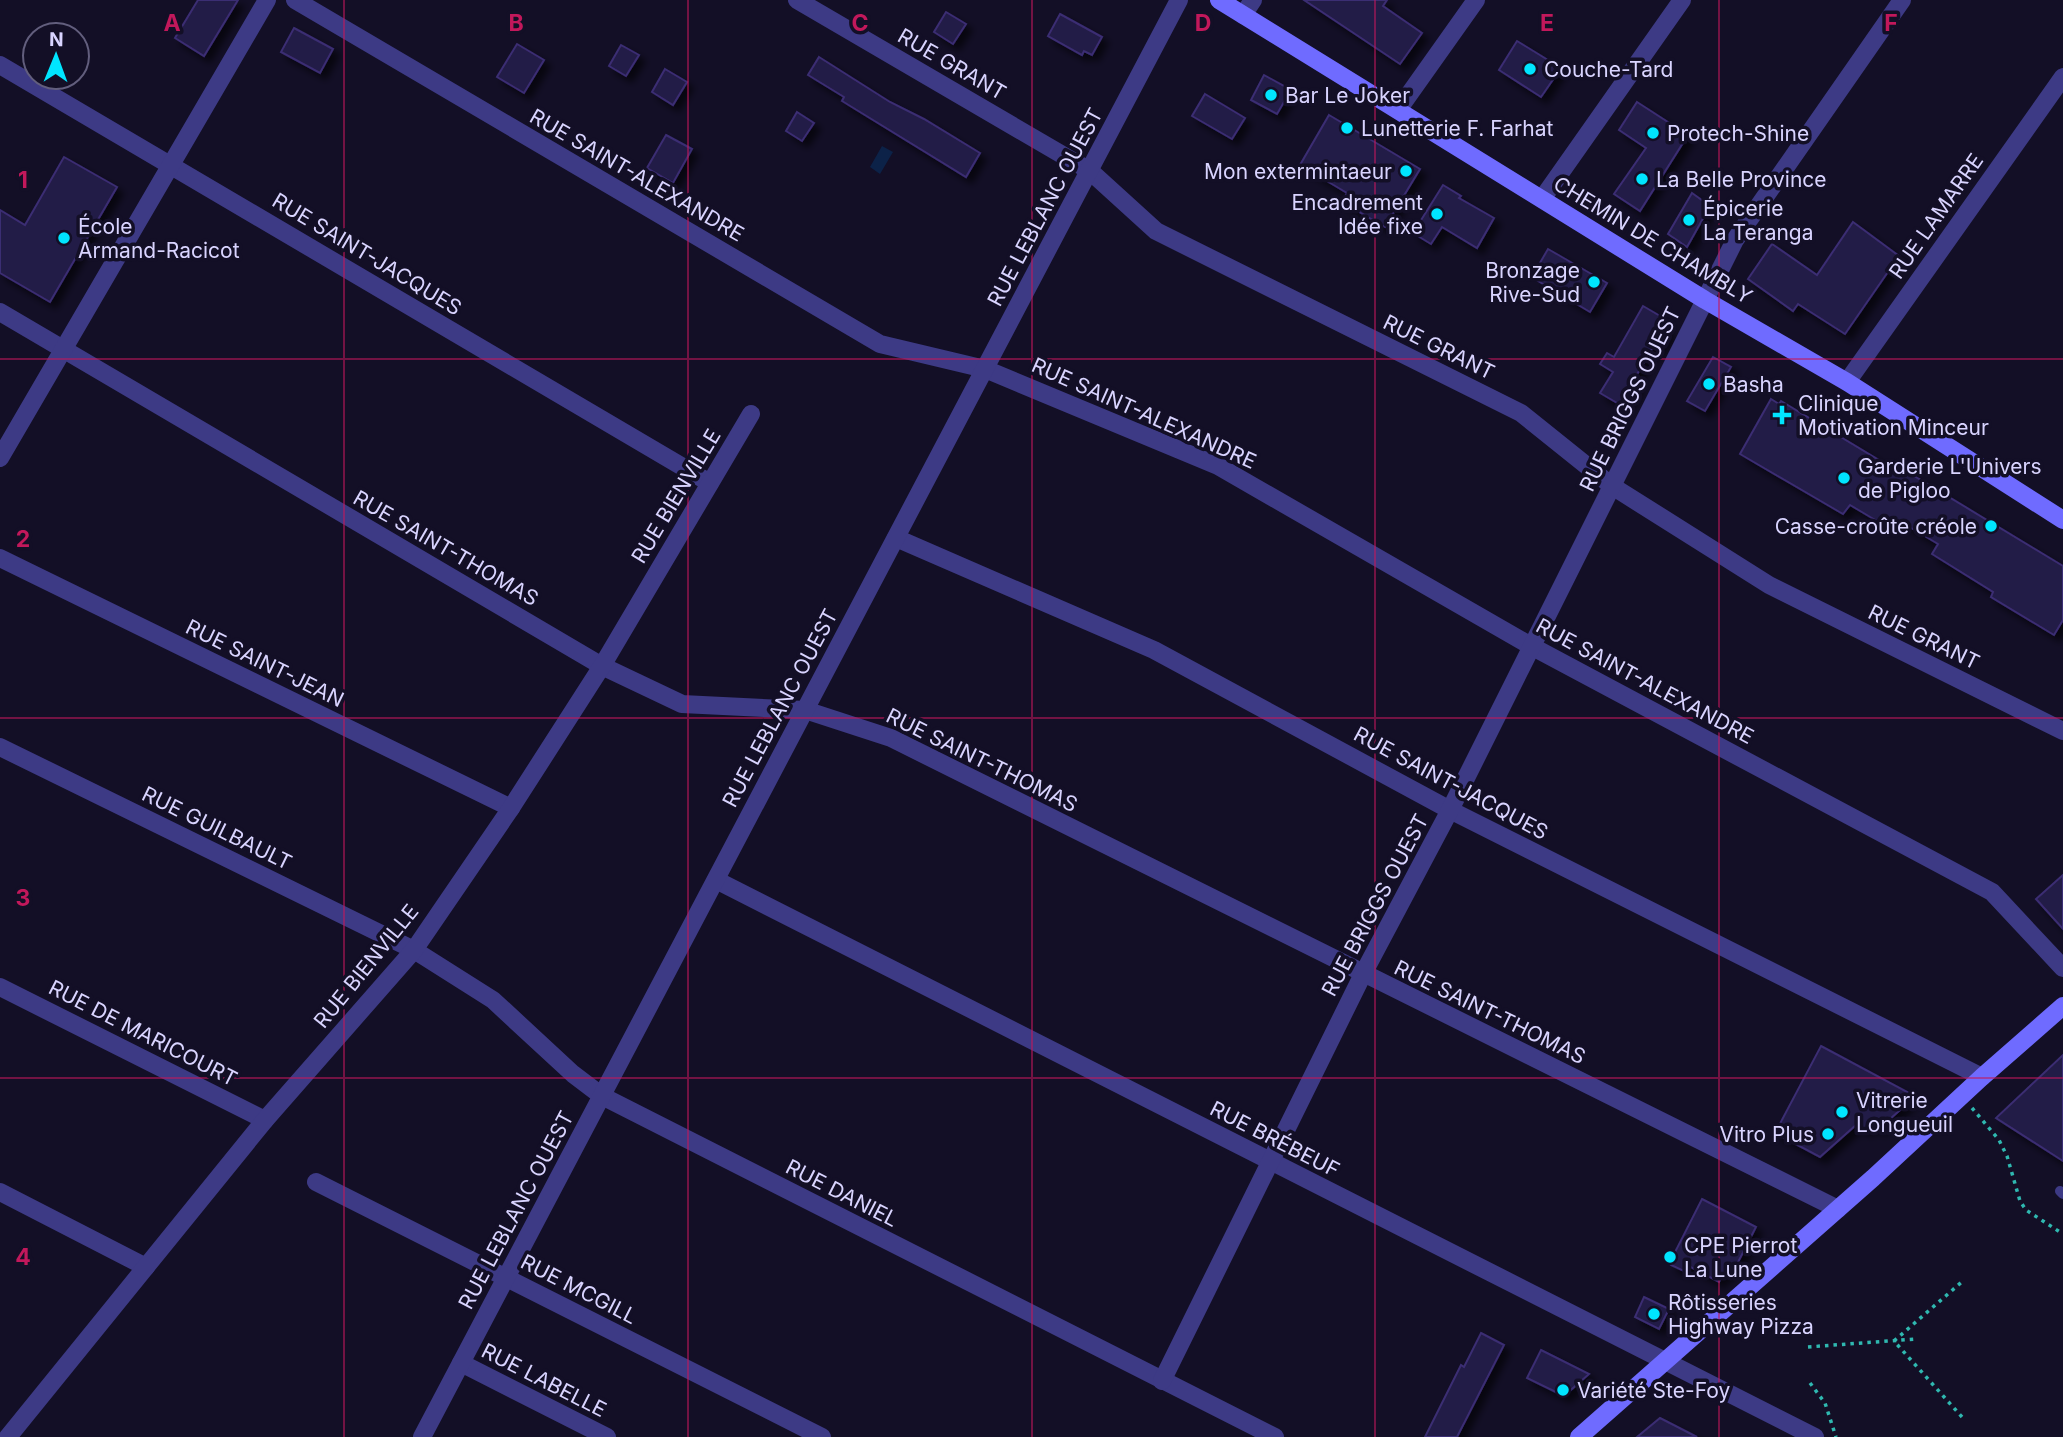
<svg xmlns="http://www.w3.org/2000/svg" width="2063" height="1437" viewBox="0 0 2063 1437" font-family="Inter,sans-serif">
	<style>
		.water { fill: #0c2248 }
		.building { fill: #241b47; stroke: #3b2d73; stroke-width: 2; filter: url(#shadow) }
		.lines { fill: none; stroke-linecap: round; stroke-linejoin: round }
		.path { stroke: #2fb8b0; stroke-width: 3.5; stroke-dasharray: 3.5 5; stroke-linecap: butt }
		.lane { stroke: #3d3a85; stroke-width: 10 }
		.street { stroke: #3d3a85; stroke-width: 18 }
		.secondary { stroke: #6f6bff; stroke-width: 18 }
		.grid { fill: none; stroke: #c2185b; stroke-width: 2; stroke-opacity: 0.55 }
		.poi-dot { fill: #00e5ff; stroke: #130f26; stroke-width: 2.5 }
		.labels { text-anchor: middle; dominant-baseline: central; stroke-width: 7; stroke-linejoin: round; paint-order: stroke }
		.street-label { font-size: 21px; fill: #d9d4ff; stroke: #130f26 }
		.poi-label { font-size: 21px; fill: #d9d4ff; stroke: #130f26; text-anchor: start }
		.grid-label { font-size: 23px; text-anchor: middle; font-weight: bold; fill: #c2185b; stroke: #130f26; stroke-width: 7; stroke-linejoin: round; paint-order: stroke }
	</style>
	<defs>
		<filter id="shadow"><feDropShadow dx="6" dy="6" stdDeviation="3.5" flood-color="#0009"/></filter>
	</defs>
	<rect width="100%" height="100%" fill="#130f26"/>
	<polygon class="water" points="882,146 893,152 880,174 870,167"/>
	<g class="building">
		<polygon points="198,0 238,0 204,56 175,38"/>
		<polygon points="1304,0 1387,0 1383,6 1422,33 1400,64"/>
		<polygon points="946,12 966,24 953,44 934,32"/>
		<polygon points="1060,14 1102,37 1092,55 1084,51 1082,55 1048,36"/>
		<polygon points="294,28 333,49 320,73 281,52"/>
		<polygon points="1517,41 1561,68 1541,97 1499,70"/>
		<polygon points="517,44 544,60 524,93 497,77"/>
		<polygon points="621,45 639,55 626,76 609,66"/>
		<polygon points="819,57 890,102 924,119 980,153 966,177 842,101 844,97 808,75"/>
		<polygon points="665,69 687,82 673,105 652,92"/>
		<polygon points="1264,75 1291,90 1277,114 1251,100"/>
		<polygon points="1205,94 1245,118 1232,139 1192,116"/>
		<polygon points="1637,102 1688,135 1640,211 1614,194 1646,148 1619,130"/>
		<polygon points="797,112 814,123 802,141 786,131"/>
		<polygon points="1329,115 1420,169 1385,227 1342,202 1347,193 1300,165"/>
		<polygon points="666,135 692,149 673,183 647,168"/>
		<polygon points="64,157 117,187 50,302 0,273 0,210 25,225"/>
		<polygon points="1443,185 1461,196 1459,198 1494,218 1477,248 1442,227 1431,244 1413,233"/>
		<polygon points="1692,193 1710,206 1687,247 1668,234"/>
		<polygon points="1853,222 1899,256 1845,334 1798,304 1793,311 1748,279 1772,244 1817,275"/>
		<polygon points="1548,249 1607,283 1590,312 1538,281 1543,272 1537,268"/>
		<polygon points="1643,306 1667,320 1662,329 1668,332 1657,350 1653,347 1632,383 1637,386 1624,407 1600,393 1613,372 1600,364 1607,353 1614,357"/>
		<polygon points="1713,357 1731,367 1705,411 1687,401"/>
		<polygon points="1771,399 1779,404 1781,401 1889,466 1891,462 2063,566 2063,620 2054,635 1991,597 1993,592 1932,554 1938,544 1893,517 1887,527 1850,505 1843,514 1740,454"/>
		<polygon points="2063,875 2063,929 2036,899"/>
		<polygon points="1821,1046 1911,1094 1910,1101 1879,1129 1870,1124 1866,1130 1856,1125 1820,1157 1775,1133"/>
		<polygon points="2063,1055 2063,1161 1996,1118"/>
		<polygon points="1702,1199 1756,1227 1734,1270 1730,1269 1726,1276 1723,1274 1719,1282 1689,1266 1686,1272 1671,1265 1673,1261 1671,1260"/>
		<polygon points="1644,1297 1669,1309 1659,1329 1635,1317"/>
		<polygon points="1481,1333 1504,1345 1457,1437 1425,1437 1461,1365 1464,1367"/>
		<polygon points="1541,1350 1589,1374 1564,1396 1527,1378"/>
		<polygon points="1660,1418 1697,1437 1637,1437"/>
	</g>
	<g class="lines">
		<g class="path">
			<polyline points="1972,1108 1999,1140 2007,1156 2020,1201 2026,1210 2063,1234"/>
			<polyline points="1808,1347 1916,1339"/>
			<polyline points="1810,1383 1825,1403 1836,1437"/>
			<polyline points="1962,1417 1894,1341 1964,1280"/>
		</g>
		<polyline class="lane" points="2060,1191 2063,1194"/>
		<g class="street">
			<polyline points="295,0 880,344 985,369 1218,466 1531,646 1992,892 2063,968"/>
			<polyline points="797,0 1090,171 1156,231 1521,413 1612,486 1769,585 2063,731"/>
			<polyline points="1243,15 1253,0"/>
			<polyline points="0,65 710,483"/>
			<polyline points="1398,110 1476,0"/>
			<polyline points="1542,199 1682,0"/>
			<polyline points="0,312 602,666 682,704 805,710 891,738 1838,1209"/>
			<polyline points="1847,382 2063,77"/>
			<polyline points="0,458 267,0"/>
			<polyline points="896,538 1154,650 1450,810 1982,1077"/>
			<polyline points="0,558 511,808"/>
			<polyline points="0,747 414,950 493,1000 573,1074 602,1096 1275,1437"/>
			<polyline points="716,880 1815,1437"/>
			<polyline points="0,987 265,1120"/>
			<polyline points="316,1182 822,1437"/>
			<polyline points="0,1192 146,1267"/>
			<polyline points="461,1363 607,1437"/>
			<polyline points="1162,1381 1363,974 1450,810 1735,240 1902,0"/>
			<polyline points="8,1437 265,1120 414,950 511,808 602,666 751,414"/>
			<polyline points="422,1437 1179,0"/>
		</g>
		<g class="secondary">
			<polyline points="1219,0 1705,300 1847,382 2063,520"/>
			<polyline points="1579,1437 1873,1178 1982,1077 2063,1006"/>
		</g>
	</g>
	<path class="grid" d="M344,0V1437M688,0V1437M1032,0V1437M1375,0V1437M1719,0V1437M0,359H2063M0,718H2063M0,1078H2063"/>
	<g class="poi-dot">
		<circle cx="1530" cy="69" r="7"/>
		<circle cx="1271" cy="95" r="7"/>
		<circle cx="1347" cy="128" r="7"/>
		<circle cx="1653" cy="133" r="7"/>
		<circle cx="1406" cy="171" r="7"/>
		<circle cx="1642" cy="179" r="7"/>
		<circle cx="1437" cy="214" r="7"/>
		<circle cx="1689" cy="220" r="7"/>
		<circle cx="64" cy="238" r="7"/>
		<circle cx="1594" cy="282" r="7"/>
		<circle cx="1709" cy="384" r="7"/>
		<path d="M1778.5 404.5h7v7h7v7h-7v7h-7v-7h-7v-7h7z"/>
		<circle cx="1844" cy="478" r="7"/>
		<circle cx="1991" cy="526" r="7"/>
		<circle cx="1842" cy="1112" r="7"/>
		<circle cx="1828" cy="1134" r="7"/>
		<circle cx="1670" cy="1257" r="7"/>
		<circle cx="1654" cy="1314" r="7"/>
		<circle cx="1563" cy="1390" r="7"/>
	</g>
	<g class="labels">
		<g class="street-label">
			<text transform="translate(952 64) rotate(30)">RUE GRANT</text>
			<text transform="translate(637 175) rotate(30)">RUE SAINT-ALEXANDRE</text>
			<text transform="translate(1045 207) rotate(-62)">RUE LEBLANC OUEST</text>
			<text transform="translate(1936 216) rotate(-55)">RUE LAMARRE</text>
			<text transform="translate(1653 240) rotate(31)">CHEMIN DE CHAMBLY</text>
			<text transform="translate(367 254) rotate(31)">RUE SAINT-JACQUES</text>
			<text transform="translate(1439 347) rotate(26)">RUE GRANT</text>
			<text transform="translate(1630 399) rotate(-64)">RUE BRIGGS OUEST</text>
			<text transform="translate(1144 413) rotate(24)">RUE SAINT-ALEXANDRE</text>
			<text transform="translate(676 496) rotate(-59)">RUE BIENVILLE</text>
			<text transform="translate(446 548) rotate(30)">RUE SAINT-THOMAS</text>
			<text transform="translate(1924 637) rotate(26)">RUE GRANT</text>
			<text transform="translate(265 663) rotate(26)">RUE SAINT-JEAN</text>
			<text transform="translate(1645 681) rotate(28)">RUE SAINT-ALEXANDRE</text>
			<text transform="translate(780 708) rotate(-62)">RUE LEBLANC OUEST</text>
			<text transform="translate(982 760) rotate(26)">RUE SAINT-THOMAS</text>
			<text transform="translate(1451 783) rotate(28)">RUE SAINT-JACQUES</text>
			<text transform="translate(217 828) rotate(26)">RUE GUILBAULT</text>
			<text transform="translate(1375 905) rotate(-62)">RUE BRIGGS OUEST</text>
			<text transform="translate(366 966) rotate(-51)">RUE BIENVILLE</text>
			<text transform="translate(1490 1012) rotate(26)">RUE SAINT-THOMAS</text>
			<text transform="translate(143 1033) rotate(27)">RUE DE MARICOURT</text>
			<text transform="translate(1275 1139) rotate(27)">RUE BRÉBEUF</text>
			<text transform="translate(842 1193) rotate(27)">RUE DANIEL</text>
			<text transform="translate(516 1210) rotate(-62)">RUE LEBLANC OUEST</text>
			<text transform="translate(579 1289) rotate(27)">RUE MCGILL</text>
			<text transform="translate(544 1380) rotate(27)">RUE LABELLE</text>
		</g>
		<g class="poi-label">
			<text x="1544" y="69">Couche-Tard</text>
			<text x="1285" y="95">Bar Le Joker</text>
			<text x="1361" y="128">Lunetterie F. Farhat</text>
			<text x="1667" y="133">Protech-Shine</text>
			<text x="1392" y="171" text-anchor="end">Mon extermintaeur</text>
			<text x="1656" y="179">La Belle Province</text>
			<text x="1423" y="202" text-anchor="end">Encadrement<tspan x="1423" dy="24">Idée fixe</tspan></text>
			<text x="1703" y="208">Épicerie<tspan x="1703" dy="24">La Teranga</tspan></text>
			<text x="78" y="226">École<tspan x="78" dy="24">Armand-Racicot</tspan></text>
			<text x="1580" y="270" text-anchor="end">Bronzage<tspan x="1580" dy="24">Rive-Sud</tspan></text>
			<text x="1723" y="384">Basha</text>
			<text x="1798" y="403">Clinique<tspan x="1798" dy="24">Motivation Minceur</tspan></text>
			<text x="1858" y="466">Garderie L'Univers<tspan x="1858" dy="24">de Pigloo</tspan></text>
			<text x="1977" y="526" text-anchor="end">Casse-croûte créole</text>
			<text x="1856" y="1100">Vitrerie<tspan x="1856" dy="24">Longueuil</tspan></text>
			<text x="1814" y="1134" text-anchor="end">Vitro Plus</text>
			<text x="1684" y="1245">CPE Pierrot<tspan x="1684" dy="24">La Lune</tspan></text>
			<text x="1668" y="1302">Rôtisseries<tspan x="1668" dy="24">Highway Pizza</tspan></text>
			<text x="1577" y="1390">Variété Ste-Foy</text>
		</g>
	</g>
	<g class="grid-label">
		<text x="172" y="31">A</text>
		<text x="516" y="31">B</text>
		<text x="860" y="31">C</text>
		<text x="1203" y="31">D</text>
		<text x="1547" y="31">E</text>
		<text x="1891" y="31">F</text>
		<text x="23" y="188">1</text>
		<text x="23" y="547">2</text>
		<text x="23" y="906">3</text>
		<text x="23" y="1265">4</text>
	</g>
	<g transform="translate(56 56) rotate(1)"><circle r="33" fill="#130f26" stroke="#625e7d" stroke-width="2"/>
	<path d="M0-5L12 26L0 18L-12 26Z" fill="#00e5ff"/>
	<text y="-10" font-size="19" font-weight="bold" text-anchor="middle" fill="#d9d4ff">N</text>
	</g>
</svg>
